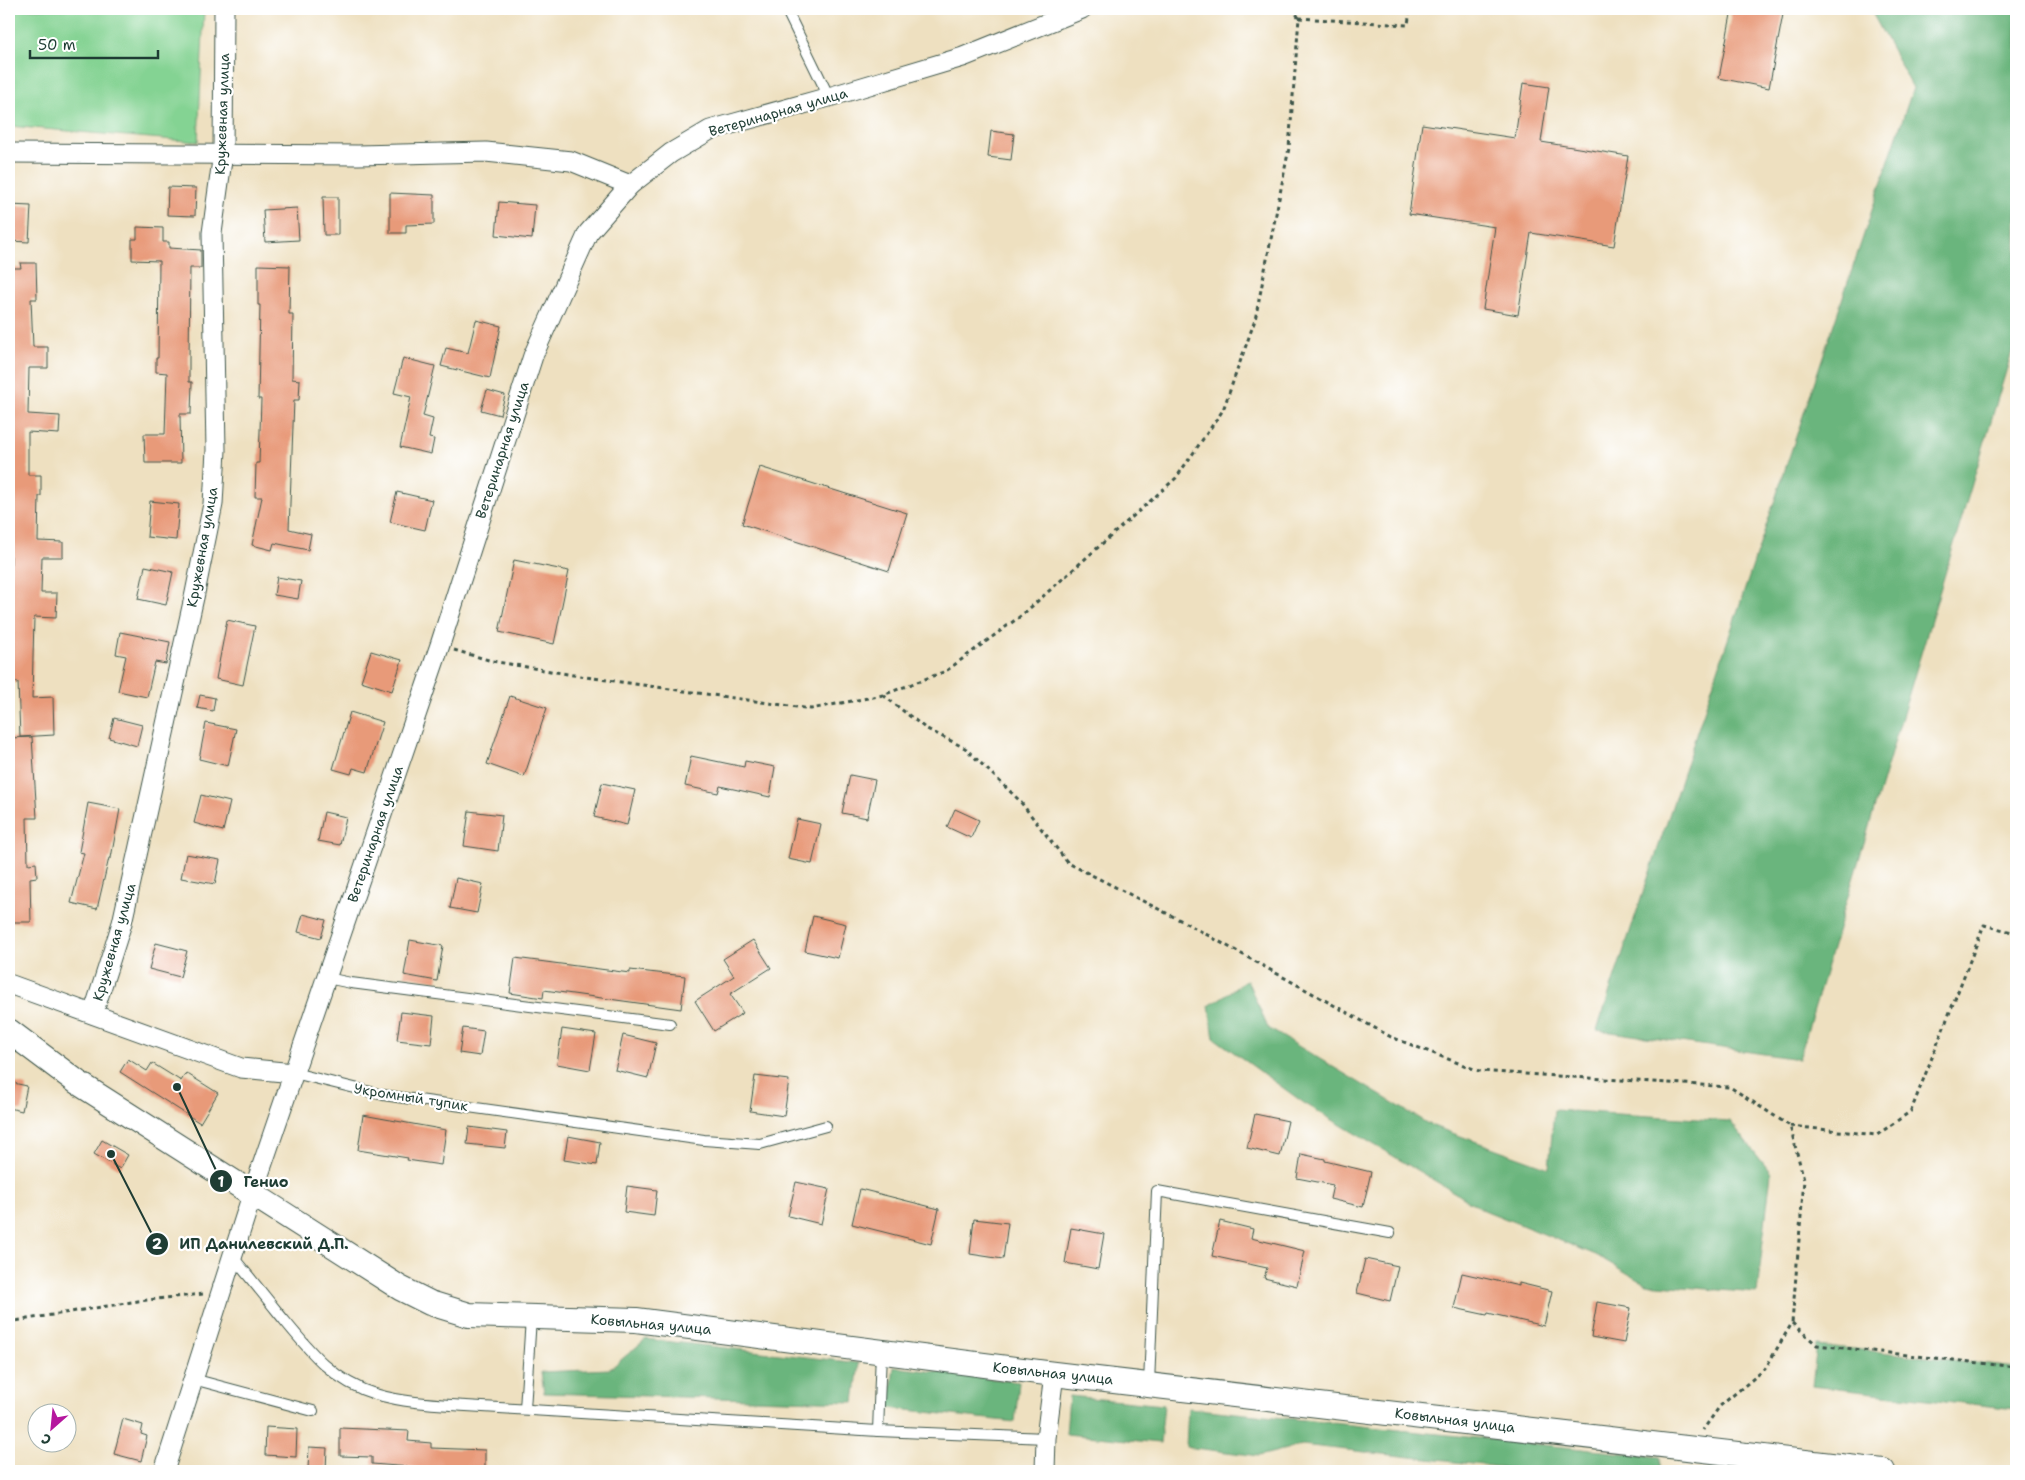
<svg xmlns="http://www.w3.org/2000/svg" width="2025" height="1480" viewBox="0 0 2025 1480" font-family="'Shantell Sans',sans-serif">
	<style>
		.green { fill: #84d393; stroke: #528864 }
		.forest { fill: #6bb57d; stroke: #457958 }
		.building { fill: #e89a79 }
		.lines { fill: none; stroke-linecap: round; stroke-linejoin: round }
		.service-casing { stroke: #3e5549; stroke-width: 12 }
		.minor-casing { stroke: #3e5549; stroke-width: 21 }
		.tertiary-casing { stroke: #3e5549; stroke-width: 26 }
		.path { stroke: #3e5549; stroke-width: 3; stroke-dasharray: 4 4; stroke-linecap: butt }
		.service { stroke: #fff; stroke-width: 10 }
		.minor { stroke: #fff; stroke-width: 19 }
		.tertiary { stroke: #fff; stroke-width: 24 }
		.labels { text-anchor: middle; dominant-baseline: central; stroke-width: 4.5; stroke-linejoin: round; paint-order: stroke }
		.street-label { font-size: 14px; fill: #1f3d34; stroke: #fff }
		.leader { fill: none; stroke: #1f3d34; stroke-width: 2 }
		.callout-dot { fill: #1f3d34; stroke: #fff; stroke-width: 2 }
		.mark-label { font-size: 15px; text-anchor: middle; font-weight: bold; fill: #fff }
		.callout-label { font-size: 15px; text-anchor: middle; font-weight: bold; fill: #1f3d34; stroke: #fff; stroke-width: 4.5; stroke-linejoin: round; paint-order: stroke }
	</style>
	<rect width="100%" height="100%" fill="#fff"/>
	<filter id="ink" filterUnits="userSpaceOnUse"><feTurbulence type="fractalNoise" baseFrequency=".02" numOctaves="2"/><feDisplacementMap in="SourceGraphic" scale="10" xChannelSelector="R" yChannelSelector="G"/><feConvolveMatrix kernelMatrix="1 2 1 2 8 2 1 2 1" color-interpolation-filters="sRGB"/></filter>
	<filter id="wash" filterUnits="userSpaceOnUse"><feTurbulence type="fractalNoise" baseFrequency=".0096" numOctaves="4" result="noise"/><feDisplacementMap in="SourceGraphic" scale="20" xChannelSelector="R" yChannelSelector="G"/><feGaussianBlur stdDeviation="1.12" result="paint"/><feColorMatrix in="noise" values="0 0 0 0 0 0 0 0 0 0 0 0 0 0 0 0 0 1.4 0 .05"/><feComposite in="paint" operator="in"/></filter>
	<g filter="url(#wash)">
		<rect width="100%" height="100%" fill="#eee0c0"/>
		<polygon class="green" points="9,9 204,9 198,142 9,126"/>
		<g class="forest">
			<polygon points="1870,9 2016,9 2016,338 1799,1059 1597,1030 1913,88"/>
			<polygon points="1247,980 1268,1028 1430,1125 1549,1168 1554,1110 1730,1121 1771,1173 1757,1293 1646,1284 1596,1255 1484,1210 1304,1103 1214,1038 1209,1006"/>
			<polygon points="646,1339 859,1363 854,1402 544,1393 541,1372 610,1369"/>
			<polygon points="1817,1345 2016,1367 2016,1409 1812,1386"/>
			<polygon points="894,1367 1019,1382 1015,1422 889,1408"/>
			<polygon points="1069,1396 1164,1405 1160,1443 1066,1434"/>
			<polygon points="1188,1408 1660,1457 1659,1471 1536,1471 1302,1445 1259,1456 1186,1447"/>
		</g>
		<g id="blocks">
			<g class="building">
				<polygon points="1732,9 1784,9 1769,88 1719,78"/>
				<polygon points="1523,83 1549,87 1541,142 1628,156 1614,246 1531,233 1518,315 1483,309 1495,227 1409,214 1422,124 1515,138"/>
				<polygon points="991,131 1014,134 1011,160 988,157"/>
				<polygon points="168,187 196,188 195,216 167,215"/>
				<polygon points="390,193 434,195 434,224 406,225 406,233 390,233"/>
				<polygon points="323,197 338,197 338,235 324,235"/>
				<polygon points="499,202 535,205 532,239 496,235"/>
				<polygon points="9,205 31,206 29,242 9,241"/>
				<polygon points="297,208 299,240 265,242 263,210"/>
				<polygon points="137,227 163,228 163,242 169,242 169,248 201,250 201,268 190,268 189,359 189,382 192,382 191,414 180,414 181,463 145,463 144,434 165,434 167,373 156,372 156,358 158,358 159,261 132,260 132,239 137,239"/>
				<polygon points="20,263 36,263 37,299 31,299 33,347 48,347 48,368 29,368 28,414 60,416 59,434 28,432 28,475 41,475 41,496 39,496 38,541 63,542 63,557 42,557 41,593 57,593 56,618 34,617 32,698 53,697 54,735 20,737 18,682 9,681 11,556 9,556 9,315 11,315 10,268 21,268"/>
				<polygon points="258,265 290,266 289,314 293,314 292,379 300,380 299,400 294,400 289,529 311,534 308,550 274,543 272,550 252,545 262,497 255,497 256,463 259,463 261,399 258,399 260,305 258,305"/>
				<polygon points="476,320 501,326 490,378 441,366 446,348 468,353"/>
				<polygon points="403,358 435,366 423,416 433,419 429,438 434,439 431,454 400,447 411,397 394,393"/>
				<polygon points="487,390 505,395 500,415 481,410"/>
				<polygon points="760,467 907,513 889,571 742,524"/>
				<polygon points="397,492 432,500 425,530 390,522"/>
				<polygon points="150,501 179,504 176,540 147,537"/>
				<polygon points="514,560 569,571 554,644 499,632"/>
				<polygon points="145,566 173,572 166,605 138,599"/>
				<polygon points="277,577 301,581 298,599 274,595"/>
				<polygon points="227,620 255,626 243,685 216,679"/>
				<polygon points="120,632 170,642 166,664 155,662 147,697 118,691 126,656 116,654"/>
				<polygon points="371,651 402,660 392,691 361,681"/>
				<polygon points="200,695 215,698 213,711 197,708"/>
				<polygon points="510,696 547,708 524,777 487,764"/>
				<polygon points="350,712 383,722 367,772 353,768 351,774 333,769"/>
				<polygon points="114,718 142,725 137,746 109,738"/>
				<polygon points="206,723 236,729 228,766 199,759"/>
				<polygon points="32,737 37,818 27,818 28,864 36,863 37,877 30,878 31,922 9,922 9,738"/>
				<polygon points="691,756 744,767 745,761 775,767 770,797 720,786 718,793 685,786"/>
				<polygon points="850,775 875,780 867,818 842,813"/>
				<polygon points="602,783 635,790 627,825 594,817"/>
				<polygon points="201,795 230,802 223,831 194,823"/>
				<polygon points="88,803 120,809 111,858 109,858 97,909 71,903 84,853 79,852"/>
				<polygon points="955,809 979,820 971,838 947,827"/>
				<polygon points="469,811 502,815 498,851 464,846"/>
				<polygon points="324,812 346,817 340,845 318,841"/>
				<polygon points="797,819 821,824 812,864 788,859"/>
				<polygon points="186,854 220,860 215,884 181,878"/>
				<polygon points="456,878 483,884 477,913 450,908"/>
				<polygon points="303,914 326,920 321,938 298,932"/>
				<polygon points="813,916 846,924 838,958 805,951"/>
				<polygon points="410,940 443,946 437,981 404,975"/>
				<polygon points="753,940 771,968 730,994 743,1013 714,1031 695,1001 734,976 723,959"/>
				<polygon points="156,943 187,951 180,977 149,969"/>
				<polygon points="515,958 630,973 630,970 685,976 681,1009 544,990 543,998 510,993"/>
				<polygon points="401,1012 434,1016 431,1044 397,1040"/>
				<polygon points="463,1028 484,1031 480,1056 459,1053"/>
				<polygon points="562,1029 596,1034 590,1070 557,1064"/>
				<polygon points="623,1035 656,1043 648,1078 615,1070"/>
				<polygon points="128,1059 147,1071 152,1063 181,1081 186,1073 218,1093 200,1123 120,1072"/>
				<polygon points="755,1076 789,1080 784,1116 750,1111"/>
				<polygon points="9,1082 27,1086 22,1111 9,1108"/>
				<polygon points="1255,1114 1288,1121 1280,1156 1247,1148"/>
				<polygon points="363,1115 446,1130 441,1165 407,1160 408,1158 358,1150"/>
				<polygon points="469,1127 507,1132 505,1148 467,1144"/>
				<polygon points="568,1136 600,1142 597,1165 564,1160"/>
				<polygon points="102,1140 128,1155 120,1169 94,1154"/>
				<polygon points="1301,1154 1325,1159 1325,1161 1371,1172 1363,1207 1330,1199 1333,1185 1297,1178"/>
				<polygon points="796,1182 829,1189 821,1224 788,1216"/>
				<polygon points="627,1186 657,1190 654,1216 624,1212"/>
				<polygon points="860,1189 939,1209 931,1244 852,1224"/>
				<polygon points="974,1219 1008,1223 1003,1259 970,1254"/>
				<polygon points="1220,1221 1253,1229 1251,1238 1305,1251 1297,1286 1264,1278 1267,1268 1212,1256"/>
				<polygon points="1071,1228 1104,1234 1098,1269 1065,1263"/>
				<polygon points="1365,1259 1398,1266 1390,1301 1357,1293"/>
				<polygon points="1462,1273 1519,1286 1519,1283 1552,1291 1544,1326 1488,1313 1487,1315 1454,1308"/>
				<polygon points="1597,1302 1631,1308 1624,1343 1591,1337"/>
				<polygon points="123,1419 143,1425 141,1434 147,1436 141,1461 114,1454"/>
				<polygon points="266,1427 297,1429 296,1457 265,1455"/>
				<polygon points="340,1428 409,1431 408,1441 431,1443 431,1448 485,1450 485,1471 447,1471 447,1470 372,1464 372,1457 340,1456"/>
				<polygon points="309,1447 327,1448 326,1470 308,1469"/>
			</g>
		</g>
	</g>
	<g filter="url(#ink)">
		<use href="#blocks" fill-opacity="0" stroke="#3e5549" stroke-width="1"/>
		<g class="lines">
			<g class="service-casing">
				<g id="service">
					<polyline points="786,9 829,97"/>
					<polyline points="327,978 351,983 670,1024"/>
					<polyline points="294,1073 383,1095 704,1140 760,1144 826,1126"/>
					<path d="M232,1256C248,1275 264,1295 280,1315C308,1349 332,1381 375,1394C405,1403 436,1404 466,1406L878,1431L1046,1438"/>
					<polyline points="193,1379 313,1411"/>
					<polyline points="1149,1384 1157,1191 1390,1233"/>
					<polyline points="525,1409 531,1318"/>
					<polyline points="878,1431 881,1352"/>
				</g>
			</g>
			<g class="minor-casing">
				<g id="minor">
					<polyline points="9,153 358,155 486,152 571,161 630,185"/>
					<polyline points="9,984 241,1068 294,1073"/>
					<polyline points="93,1014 122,923 195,593 213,504 216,450 212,233 223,153 224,9"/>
					<polyline points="164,1471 252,1195 440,645 533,356 588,233 630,185 671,153 710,130 829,97 963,57 1082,9"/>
					<polyline points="1045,1471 1046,1438 1054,1374"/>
				</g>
			</g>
			<g class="tertiary-casing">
				<polyline id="tertiary" points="9,1031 77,1082 400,1288 430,1303 469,1315 636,1320 1054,1374 1883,1471"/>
			</g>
			<g class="path">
				<polyline points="1299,18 1408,25 1410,9"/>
				<polyline points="454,650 492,661 579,676 811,709 883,695 946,671 1022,615 1176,478 1223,410 1255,320 1289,148 1299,18 1293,9"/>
				<polyline points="883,695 925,728 965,748 1019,800 1068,863 1184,922 1391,1037 1479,1071 1730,1087 1790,1126 1804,1180 1792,1323 1765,1369 1720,1406 1703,1430"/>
				<polyline points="1790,1126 1877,1135 1911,1111 1984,925 2016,933"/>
				<polyline points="9,1322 138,1301 203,1294"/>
				<polyline points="1792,1323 1817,1345 2016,1367"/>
			</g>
			<use href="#service" class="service"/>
			<use href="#minor" class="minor"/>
			<use href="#tertiary" class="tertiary"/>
		</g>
	</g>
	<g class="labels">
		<g class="street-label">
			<text transform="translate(778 112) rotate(-16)">Ветеринарная улица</text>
			<text transform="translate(222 114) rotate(-88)">Кружевная улица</text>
			<text transform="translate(502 450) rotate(-72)">Ветеринарная улица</text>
			<text transform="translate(202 547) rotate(-80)">Кружевная улица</text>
			<text transform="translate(375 834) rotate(-71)">Ветеринарная улица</text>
			<text transform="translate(114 942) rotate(-74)">Кружевная улица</text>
			<text transform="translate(411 1097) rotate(9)">Укромный тупик</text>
			<text transform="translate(651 1324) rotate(5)">Ковыльная улица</text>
			<text transform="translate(1053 1373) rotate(6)">Ковыльная улица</text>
			<text transform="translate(1455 1420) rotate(7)">Ковыльная улица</text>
		</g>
	</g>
	<path class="leader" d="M177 1087L221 1181M111 1154L157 1244"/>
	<g class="callout-dot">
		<circle cx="177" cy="1087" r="5"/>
		<circle cx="111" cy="1154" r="5"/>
		<circle cx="221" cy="1181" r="12"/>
		<circle cx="157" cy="1244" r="12"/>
	</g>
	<g class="mark-label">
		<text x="221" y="1187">1</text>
		<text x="157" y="1249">2</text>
	</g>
	<g class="callout-label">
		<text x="266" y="1187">Генио</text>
		<text x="264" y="1249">ИП Данилевский Д.П.</text>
	</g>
	<rect width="2025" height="1480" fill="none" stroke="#fff" stroke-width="30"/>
	<g transform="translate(52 1428) rotate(207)"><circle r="24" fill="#ffffff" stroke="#a5b1ae"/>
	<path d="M0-4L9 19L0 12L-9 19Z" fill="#b5179e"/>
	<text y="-8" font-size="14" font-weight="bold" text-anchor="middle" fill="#1f3d34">С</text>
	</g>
	<path d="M30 50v8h128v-8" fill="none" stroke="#1f3d34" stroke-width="2.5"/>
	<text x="38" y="50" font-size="15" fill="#1f3d34" stroke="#ffffff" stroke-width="4" paint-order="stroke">50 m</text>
</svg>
